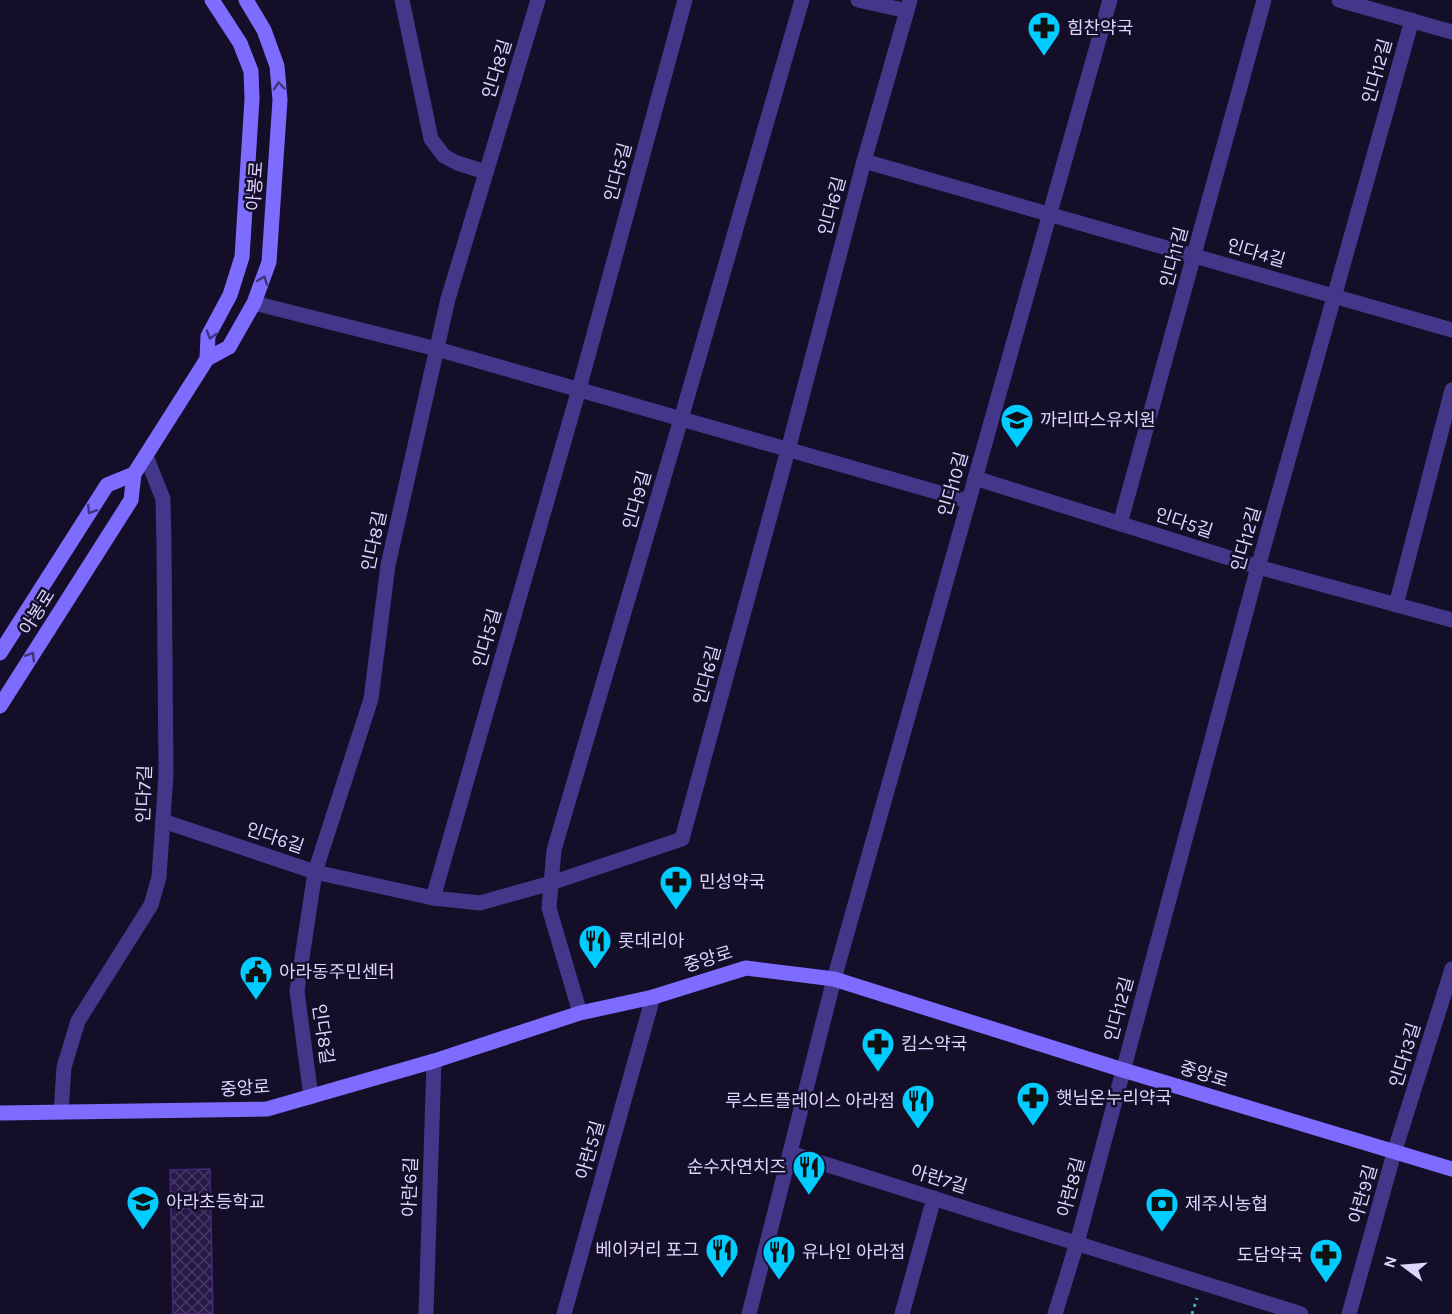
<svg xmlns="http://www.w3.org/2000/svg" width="1452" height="1314" viewBox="0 0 1452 1314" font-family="Karla,'Noto Sans KR',sans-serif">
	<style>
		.building { fill: url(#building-cross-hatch); stroke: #412a77; stroke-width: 1.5 }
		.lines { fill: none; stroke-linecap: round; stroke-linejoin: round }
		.path { stroke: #29b9bf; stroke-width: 3; stroke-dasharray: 3 4.5; stroke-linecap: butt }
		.minor { stroke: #423789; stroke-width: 15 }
		.tertiary { stroke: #423789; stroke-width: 15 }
		.secondary { stroke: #7e6cff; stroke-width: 15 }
		.oneway { stroke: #3f347e }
		.labels { text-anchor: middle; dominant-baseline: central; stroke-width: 5; stroke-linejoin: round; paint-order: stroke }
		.poi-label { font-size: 18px; fill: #ded5ff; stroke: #150e28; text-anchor: start }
		.street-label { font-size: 18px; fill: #ded5ff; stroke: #150e28 }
	</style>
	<defs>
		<pattern id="building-cross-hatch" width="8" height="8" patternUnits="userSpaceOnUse" patternTransform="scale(1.5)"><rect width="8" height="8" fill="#28194a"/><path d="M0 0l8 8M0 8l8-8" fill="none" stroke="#473a65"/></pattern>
	</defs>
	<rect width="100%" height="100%" fill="#150e28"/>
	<polygon class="building" points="210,1169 213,1314 173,1314 170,1170"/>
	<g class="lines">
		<polyline class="path" points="1192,1314 1197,1298"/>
		<g class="minor">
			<polyline points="402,0 431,139 444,156 457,163 486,172"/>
			<polyline points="858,0 907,11"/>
			<polyline points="1339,0 1452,32"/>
			<polyline points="864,161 1452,330"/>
			<polyline points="254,303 437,349 968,501"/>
			<polyline points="975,478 1258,567 1452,620"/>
			<polyline points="1120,524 1264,0"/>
			<polyline points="1396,605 1452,390"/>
			<polyline points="163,821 315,872 433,898 480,903 551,883 682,839 788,450 864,161 910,0"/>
			<polyline points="433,898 579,389 685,0"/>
			<polyline points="580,1013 549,908 554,850 681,419 802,0"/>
			<polyline points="311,1097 297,991 315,872 371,699 388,565 448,299 538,0"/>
			<polyline points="61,1112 64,1067 78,1021 151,905 159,877 166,775 164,544 163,499 146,456"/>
			<polyline points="790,1153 1301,1314"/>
			<polyline points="426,1314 434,1061"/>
			<polyline points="564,1314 653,997"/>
			<polyline points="902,1314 934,1198"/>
			<polyline points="1055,1314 1077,1243 1258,567 1412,20"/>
			<polyline points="1349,1314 1394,1153 1452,969"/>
		</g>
		<polyline class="tertiary" points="749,1314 834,979 1110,0"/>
		<g class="secondary">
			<polyline points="207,359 208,336 230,295 242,257 252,99 251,71 240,43 212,0"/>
			<polyline points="0,653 107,485 134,474"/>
			<polyline points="0,706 131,500 134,474 207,359 229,347 254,303 269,262 280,100 277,66 264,30 246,0"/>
			<polyline points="0,1113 267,1109 434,1061 580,1013 653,997 746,968 834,979 1123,1070 1452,1169"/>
		</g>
	</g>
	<defs><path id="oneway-chevron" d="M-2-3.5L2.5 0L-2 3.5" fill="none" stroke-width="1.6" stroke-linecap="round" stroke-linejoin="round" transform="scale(1.5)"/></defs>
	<g class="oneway">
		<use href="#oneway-chevron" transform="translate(279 86) rotate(-95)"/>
		<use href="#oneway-chevron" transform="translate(263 280) rotate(-70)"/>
		<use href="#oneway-chevron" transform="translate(211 335) rotate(107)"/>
		<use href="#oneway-chevron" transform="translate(91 510) rotate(122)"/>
		<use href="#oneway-chevron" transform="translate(31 656) rotate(-58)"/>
	</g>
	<defs>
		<g id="pharmacy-pin" transform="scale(1.725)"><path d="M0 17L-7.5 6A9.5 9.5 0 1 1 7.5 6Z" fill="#01ccff" stroke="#150e28"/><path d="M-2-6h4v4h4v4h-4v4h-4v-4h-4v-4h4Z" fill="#111"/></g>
		<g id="school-pin" transform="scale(1.725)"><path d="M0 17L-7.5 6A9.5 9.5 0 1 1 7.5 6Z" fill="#01ccff" stroke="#150e28"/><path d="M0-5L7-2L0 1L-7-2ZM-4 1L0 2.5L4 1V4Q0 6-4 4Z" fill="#111"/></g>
		<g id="restaurant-pin" transform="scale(1.725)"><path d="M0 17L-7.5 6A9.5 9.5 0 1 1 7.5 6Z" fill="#01ccff" stroke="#150e28"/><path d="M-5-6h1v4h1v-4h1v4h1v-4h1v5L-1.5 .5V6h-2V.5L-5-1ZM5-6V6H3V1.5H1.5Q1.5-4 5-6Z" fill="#111"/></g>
		<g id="civic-pin" transform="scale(1.725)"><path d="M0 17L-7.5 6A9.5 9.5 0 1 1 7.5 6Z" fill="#01ccff" stroke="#150e28"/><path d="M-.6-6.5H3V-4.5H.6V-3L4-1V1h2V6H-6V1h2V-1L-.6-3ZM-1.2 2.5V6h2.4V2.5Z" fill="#111"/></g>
		<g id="bank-pin" transform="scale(1.725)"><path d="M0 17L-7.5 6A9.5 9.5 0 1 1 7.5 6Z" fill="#01ccff" stroke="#150e28"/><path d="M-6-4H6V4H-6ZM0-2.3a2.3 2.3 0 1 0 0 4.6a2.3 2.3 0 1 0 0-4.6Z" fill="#111"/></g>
	</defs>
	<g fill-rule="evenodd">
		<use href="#pharmacy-pin" x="1044" y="28"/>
		<use href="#school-pin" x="1017" y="420"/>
		<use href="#pharmacy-pin" x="676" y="882"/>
		<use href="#restaurant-pin" x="595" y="941"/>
		<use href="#civic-pin" x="256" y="972"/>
		<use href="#pharmacy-pin" x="878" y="1044"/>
		<use href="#pharmacy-pin" x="1033" y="1098"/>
		<use href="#restaurant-pin" x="918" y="1101"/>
		<use href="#restaurant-pin" x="809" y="1167"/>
		<use href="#school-pin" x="143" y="1202"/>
		<use href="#bank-pin" x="1162" y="1204"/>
		<use href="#restaurant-pin" x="722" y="1250"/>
		<use href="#restaurant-pin" x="779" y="1252"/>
		<use href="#pharmacy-pin" x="1326" y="1255"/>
	</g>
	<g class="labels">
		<g class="poi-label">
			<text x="1067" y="28">힘찬약국</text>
			<text x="1040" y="420">까리따스유치원</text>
			<text x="699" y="882">민성약국</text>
			<text x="618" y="941">롯데리아</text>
			<text x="279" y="972">아라동주민센터</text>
			<text x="901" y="1044">킴스약국</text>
			<text x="1056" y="1098">햇님온누리약국</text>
			<text x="895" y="1101" text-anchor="end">루스트플레이스 아라점</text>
			<text x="786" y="1167" text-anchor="end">순수자연치즈</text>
			<text x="166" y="1202">아라초등학교</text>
			<text x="1185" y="1204">제주시농협</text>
			<text x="699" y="1250" text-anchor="end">베이커리 포그</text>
			<text x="802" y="1252">유나인 아라점</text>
			<text x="1303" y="1255" text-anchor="end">도담약국</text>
		</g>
		<g class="street-label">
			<text transform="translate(497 69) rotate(-73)">인다8길</text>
			<text transform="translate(1377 71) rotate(-74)">인다12길</text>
			<text transform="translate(618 172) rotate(-75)">인다5길</text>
			<text transform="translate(255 186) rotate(-86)">아봉로</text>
			<text transform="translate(832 206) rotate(-75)">인다6길</text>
			<text transform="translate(1256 253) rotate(16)">인다4길</text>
			<text transform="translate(1174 257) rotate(-75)">인다11길</text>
			<text transform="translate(953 484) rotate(-74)">인다10길</text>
			<text transform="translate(637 500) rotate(-74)">인다9길</text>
			<text transform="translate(1184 523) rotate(18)">인다5길</text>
			<text transform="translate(1246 539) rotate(-74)">인다12길</text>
			<text transform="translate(374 541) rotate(-78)">인다8길</text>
			<text transform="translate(37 612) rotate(-58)">아봉로</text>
			<text transform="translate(487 638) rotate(-74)">인다5길</text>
			<text transform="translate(707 675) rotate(-75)">인다6길</text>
			<text transform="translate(144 794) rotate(-88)">인다7길</text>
			<text transform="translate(275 838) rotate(19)">인다6길</text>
			<text transform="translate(708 959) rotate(-17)">중앙로</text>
			<text transform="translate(1119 1009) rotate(-75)">인다12길</text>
			<text transform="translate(323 1034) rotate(82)">인다8길</text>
			<text transform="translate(1405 1055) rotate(-73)">인다13길</text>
			<text transform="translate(1204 1074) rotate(17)">중앙로</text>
			<text transform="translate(245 1088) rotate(-4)">중앙로</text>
			<text transform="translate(590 1150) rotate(-74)">아란5길</text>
			<text transform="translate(939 1179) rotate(17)">아란7길</text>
			<text transform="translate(410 1187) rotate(-88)">아란6길</text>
			<text transform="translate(1071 1187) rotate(-75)">아란8길</text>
			<text transform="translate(1363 1194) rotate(-74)">아란9길</text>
		</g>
	</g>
	<g transform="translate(1404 1266) rotate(286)" stroke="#150e28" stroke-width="4.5" paint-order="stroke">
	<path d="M0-4.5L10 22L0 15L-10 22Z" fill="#ded5ff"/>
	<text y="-9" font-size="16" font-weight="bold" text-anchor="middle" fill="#ded5ff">N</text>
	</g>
</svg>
